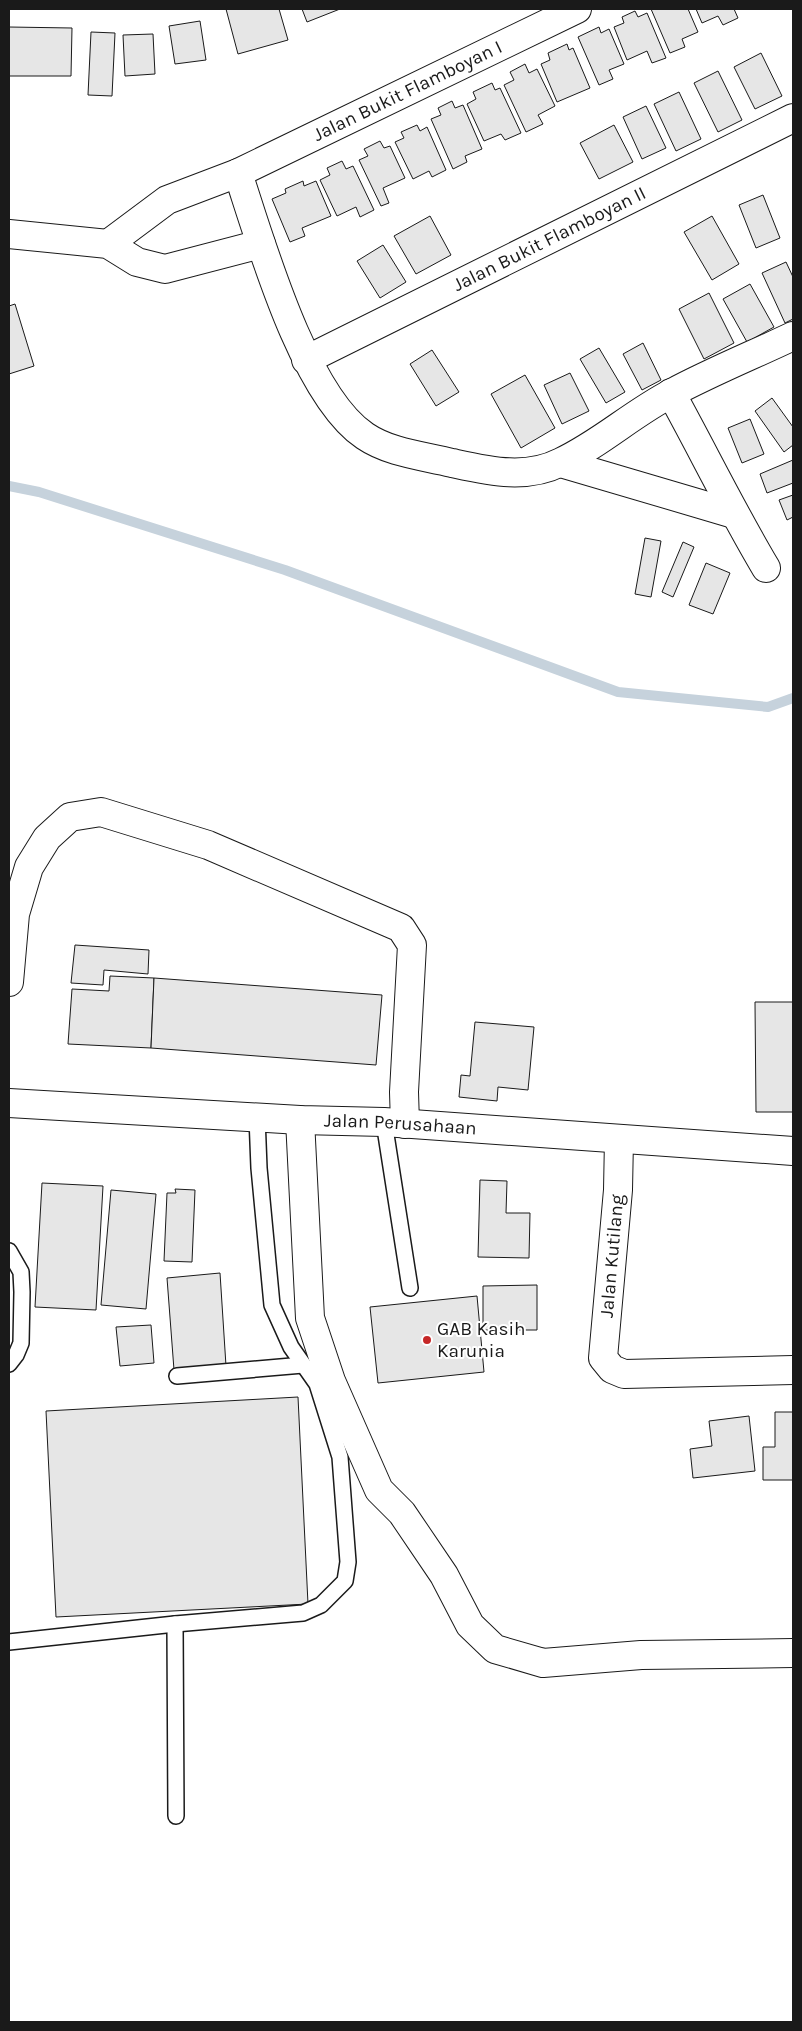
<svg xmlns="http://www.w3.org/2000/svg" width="802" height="2031" viewBox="0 0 802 2031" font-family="Karla,sans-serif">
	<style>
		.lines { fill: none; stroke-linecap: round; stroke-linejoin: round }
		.stream { stroke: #c6d2dc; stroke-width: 10 }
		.building { fill: #e6e6e6; stroke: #1a1a1a }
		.lane-casing { stroke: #1a1a1a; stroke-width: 18 }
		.street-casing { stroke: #1a1a1a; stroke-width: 30 }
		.primary-casing { stroke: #1a1a1a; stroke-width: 30 }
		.lane { stroke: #fff; stroke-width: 15 }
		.street { stroke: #fff; stroke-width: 28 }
		.primary { stroke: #fff; stroke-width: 28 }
		.poi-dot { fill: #c62828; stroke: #fff; stroke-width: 2 }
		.labels { text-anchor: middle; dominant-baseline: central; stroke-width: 4; stroke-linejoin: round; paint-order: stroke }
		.street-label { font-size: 19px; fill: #1a1a1a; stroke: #fff }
		.poi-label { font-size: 19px; fill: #1a1a1a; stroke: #fff; text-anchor: start }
	</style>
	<rect width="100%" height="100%" fill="#fff"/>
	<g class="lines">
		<polyline class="stream" points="9,486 39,492 285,570 618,692 768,707 793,698"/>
	</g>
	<g class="building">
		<polygon points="226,9 279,9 288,40 238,54"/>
		<polygon points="302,9 340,9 307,22"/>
		<polygon points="651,9 688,9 698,32 682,39 685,47 670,53"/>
		<polygon points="696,9 734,9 738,18 723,25 718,16 702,23"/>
		<polygon points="635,11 638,17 647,13 666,58 652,63 647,51 627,60 614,27 624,23 622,17"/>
		<polygon points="200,21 206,60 175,64 169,26"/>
		<polygon points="9,27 72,28 71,76 9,76"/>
		<polygon points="599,27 601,33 609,29 624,64 609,70 613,79 599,85 578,37"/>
		<polygon points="91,32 115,33 112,96 88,95"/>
		<polygon points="153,34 155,74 125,76 123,35"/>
		<polygon points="567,44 569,50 573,48 590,88 557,102 541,64 550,60 548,53"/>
		<polygon points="761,53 782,96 755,109 734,67"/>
		<polygon points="525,64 529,73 537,69 555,106 538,115 543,124 526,132 504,85 514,80 510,72"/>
		<polygon points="718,71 742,120 718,132 694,83"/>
		<polygon points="492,83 495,90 500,88 521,133 505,140 501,134 484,141 467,104 476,99 473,92"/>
		<polygon points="679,92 701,139 676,151 654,104"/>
		<polygon points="452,101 455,108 463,105 482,149 465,156 467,162 453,169 431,119 441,115 438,108"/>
		<polygon points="646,106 666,148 642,159 623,117"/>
		<polygon points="417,125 420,131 427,127 446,170 432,177 429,171 413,179 395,142 404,138 401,132"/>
		<polygon points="614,125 633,162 599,179 580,143"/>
		<polygon points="380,141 384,148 390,146 405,178 383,188 389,203 381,206 359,160 368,156 364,149"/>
		<polygon points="342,161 346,169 353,166 374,210 360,217 356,207 337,216 320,180 330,175 327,168"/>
		<polygon points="303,181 304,186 316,181 331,216 302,228 305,236 290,242 272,199 286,193 285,189"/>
		<polygon points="763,195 780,238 756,248 739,205"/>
		<polygon points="430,216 451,255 416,274 394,236"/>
		<polygon points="712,216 739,264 712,280 684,232"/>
		<polygon points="383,245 406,282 380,298 357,261"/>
		<polygon points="786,262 793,277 793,319 785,323 762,273"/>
		<polygon points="750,284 774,327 747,342 723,299"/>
		<polygon points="709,293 734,343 704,359 679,309"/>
		<polygon points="15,304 34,366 9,374 9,306"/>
		<polygon points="643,343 661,380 642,390 623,354"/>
		<polygon points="599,348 625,392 606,403 580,359"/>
		<polygon points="432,350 459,392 436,406 410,364"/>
		<polygon points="570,373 589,411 562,424 544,385"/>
		<polygon points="525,375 555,428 521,448 491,394"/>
		<polygon points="772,398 793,427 793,445 784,452 755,411"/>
		<polygon points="750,419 764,454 742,463 728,428"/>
		<polygon points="793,460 793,483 767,493 760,474"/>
		<polygon points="793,495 793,517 787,520 779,500"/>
		<polygon points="645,538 661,541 651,597 635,594"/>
		<polygon points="683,542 694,547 673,597 662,592"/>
		<polygon points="706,563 730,573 713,614 689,605"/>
		<polygon points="75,945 149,950 148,974 104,970 103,985 71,983"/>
		<polygon points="110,976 154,978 151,1048 68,1044 72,989 109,991"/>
		<polygon points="154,978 382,995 376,1065 151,1048"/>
		<polygon points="755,1002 793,1002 793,1112 756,1112"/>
		<polygon points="475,1022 534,1027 528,1090 498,1087 497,1101 459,1097 461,1075 470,1076"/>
		<polygon points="480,1180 507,1181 506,1213 530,1213 529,1258 478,1257"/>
		<polygon points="42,1183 103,1186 96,1310 35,1307"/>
		<polygon points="175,1189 195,1190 192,1262 164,1261 167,1193 176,1193"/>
		<polygon points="111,1190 156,1194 146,1309 101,1305"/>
		<polygon points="220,1273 226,1366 174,1370 167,1278"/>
		<polygon points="537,1285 537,1330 483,1330 483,1286"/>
		<polygon points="477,1296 484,1372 378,1383 370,1307"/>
		<polygon points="151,1325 154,1363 120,1366 116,1327"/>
		<polygon points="298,1397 308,1604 56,1617 46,1411"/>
		<polygon points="775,1412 793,1412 793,1480 763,1480 763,1447 775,1447"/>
		<polygon points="749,1416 755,1471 693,1478 690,1449 712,1446 709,1421"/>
	</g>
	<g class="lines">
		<g class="lane-casing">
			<g id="lane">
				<polyline points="384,1122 410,1288"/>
				<polyline points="9,1251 21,1272 22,1292 21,1343 16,1355 9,1364"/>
				<polyline points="177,1376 303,1365"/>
				<polyline points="175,1624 176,1816"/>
				<polyline points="9,1642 175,1624 303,1613 321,1605 345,1581 348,1562 340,1457 317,1384 291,1347 272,1305 259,1168 257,1117"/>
			</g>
		</g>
		<g class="street-casing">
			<g id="street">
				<path d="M238,173C261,243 304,395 365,436C390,453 424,456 452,463C489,471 526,480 561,462C600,444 633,413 672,393C711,372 753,355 793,336"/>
				<polyline points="9,234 108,244 137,262 165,269 261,244"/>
				<path id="s1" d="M108,244L167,200L238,173L577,9"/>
				<path id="s2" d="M306,360L793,118"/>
				<path d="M671,393C703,451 732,511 766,568"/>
				<polyline points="561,463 734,514"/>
				<polyline points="9,982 15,914 29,867 47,838 70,817 101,812 208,845 401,928 412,945 404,1092 405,1124"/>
				<polyline points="300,1120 310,1318 331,1381 379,1490 402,1513 444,1575 470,1625 495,1649 543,1663 641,1655 793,1653"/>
				<polyline points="619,1139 618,1190 603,1358 612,1369 624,1374 793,1370"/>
			</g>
		</g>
		<g class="primary-casing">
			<g id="primary">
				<path id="s3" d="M9,1103L300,1120L384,1122L793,1151"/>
			</g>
		</g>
		<use href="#lane" class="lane"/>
		<use href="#street" class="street"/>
		<use href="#primary" class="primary"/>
	</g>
	<circle class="poi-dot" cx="427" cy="1340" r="5"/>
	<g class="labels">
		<g class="street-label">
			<text stroke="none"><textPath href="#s1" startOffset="338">Jalan Bukit Flamboyan I</textPath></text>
			<text stroke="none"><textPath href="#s2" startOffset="272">Jalan Bukit Flamboyan II</textPath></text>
			<text stroke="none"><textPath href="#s3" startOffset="392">Jalan Perusahaan</textPath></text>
			<text transform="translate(612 1256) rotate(-85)">Jalan Kutilang</text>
		</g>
		<g class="poi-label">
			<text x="437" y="1329">GAB Kasih<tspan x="437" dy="22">Karunia</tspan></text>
		</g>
	</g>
	<rect width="802" height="2031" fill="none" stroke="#1a1a1a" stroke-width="20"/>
</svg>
